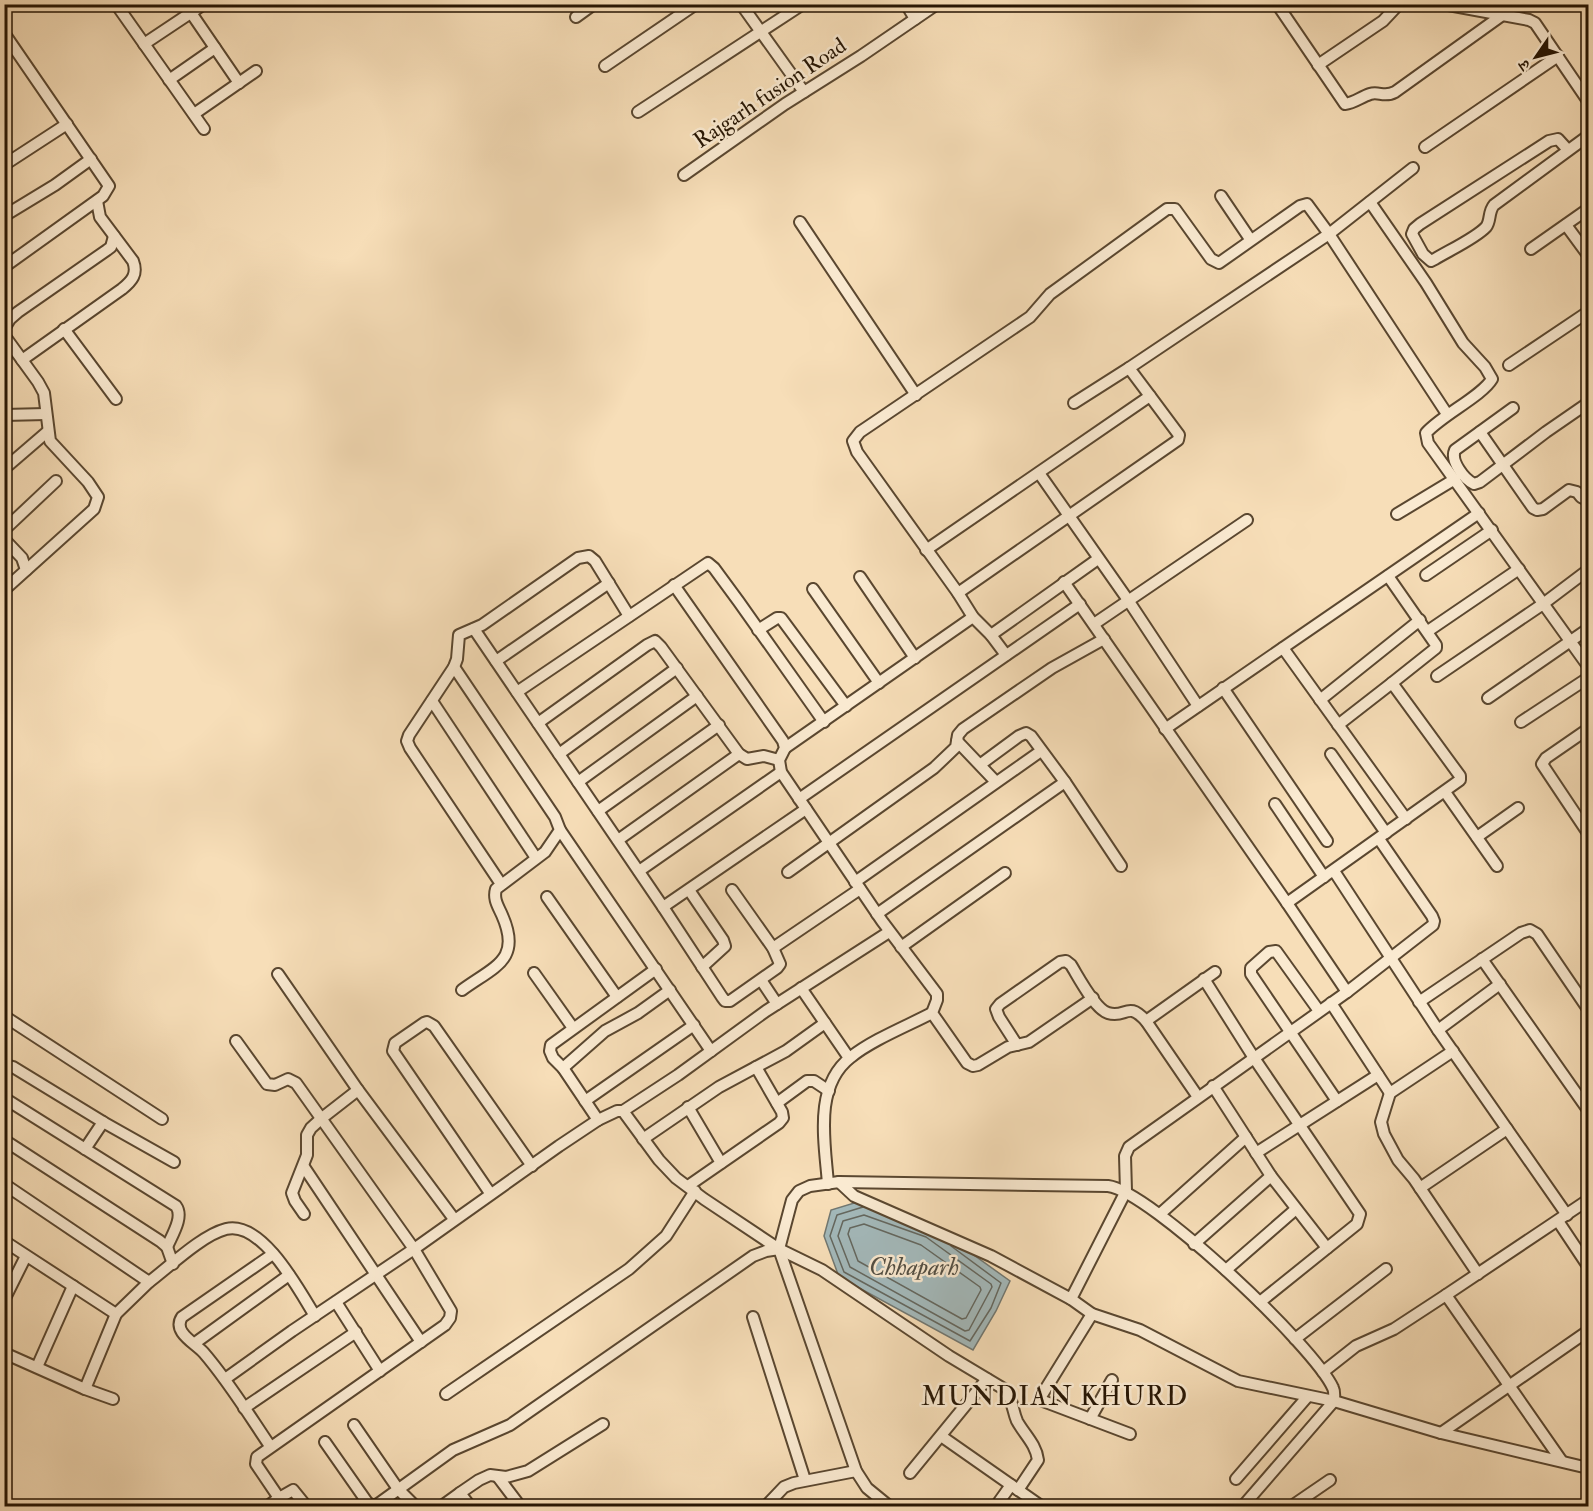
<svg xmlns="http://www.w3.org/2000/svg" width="1593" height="1511" viewBox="0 0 1593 1511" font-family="'IM FELL Double Pica','Noto Serif Devanagari',serif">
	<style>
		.water { fill: #a3b9bb; stroke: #717771; stroke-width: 1.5 }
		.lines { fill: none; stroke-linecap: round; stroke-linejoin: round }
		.shore { stroke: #64675f; stroke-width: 1.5 }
		.minor-casing { stroke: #5a4730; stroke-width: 14 }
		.minor { stroke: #faead1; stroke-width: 10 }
		.labels { text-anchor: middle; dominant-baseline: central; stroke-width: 5; stroke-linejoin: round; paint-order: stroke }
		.street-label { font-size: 22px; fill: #261503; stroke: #faead1 }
		.water-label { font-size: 24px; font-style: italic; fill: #524e43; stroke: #faead1 }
		.quarter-label { font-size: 26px; letter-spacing: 1.5px; fill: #261503; stroke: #faead1 }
	</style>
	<rect width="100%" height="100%" fill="#f7deb8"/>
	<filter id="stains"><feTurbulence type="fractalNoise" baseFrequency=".00333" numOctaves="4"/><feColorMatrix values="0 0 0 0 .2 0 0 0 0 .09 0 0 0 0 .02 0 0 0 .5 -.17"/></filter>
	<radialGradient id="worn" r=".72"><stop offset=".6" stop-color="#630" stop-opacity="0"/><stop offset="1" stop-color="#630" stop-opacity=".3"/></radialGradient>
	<polygon class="water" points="864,1200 932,1225 1010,1281 996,1311 973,1350 839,1277 824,1236 831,1210"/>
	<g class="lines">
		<g class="shore">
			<polyline points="863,1207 837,1215 830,1236 844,1272 970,1341 991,1308 1001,1283 951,1246"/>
			<polygon points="864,1215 926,1237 991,1284 992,1287 969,1330 965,1331 850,1267 838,1236 843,1221"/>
			<polygon points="864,1224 921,1245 980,1287 981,1290 966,1318 962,1319 858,1261 848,1234 850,1228"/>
		</g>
		<g class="minor-casing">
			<g id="minor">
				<polyline points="116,4 204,129"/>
				<polyline points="185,4 239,83"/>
				<polyline points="741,4 804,92"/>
				<polyline points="906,4 915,19"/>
				<path d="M1277,4L1345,104C1354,103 1361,97 1370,94C1379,91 1384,98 1395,92L1501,16"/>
				<polyline points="1443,4 1529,20 1535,23 1588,101"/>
				<polyline points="576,17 594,4"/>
				<polyline points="4,33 109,186 103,196 4,267"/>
				<polyline points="144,44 204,4"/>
				<polyline points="1318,65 1383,21 1399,4"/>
				<polyline points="605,66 696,4"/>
				<polyline points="169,80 215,48"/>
				<polyline points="638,112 803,4"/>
				<polyline points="194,114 256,71"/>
				<polyline points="1425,147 1558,56"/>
				<path d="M1568,150L1558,139L1549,141L1420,224L1414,229L1412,234L1423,254L1431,261L1435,259C1448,251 1476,238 1486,227C1491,221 1488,212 1494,205L1588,136"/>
				<polyline points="4,165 67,124"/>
				<polyline points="684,175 785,104 861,56 937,4"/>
				<polyline points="1221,196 1250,239"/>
				<path d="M1370,202L1426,283L1463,343L1485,367L1492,379C1482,396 1442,415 1426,433L1428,443L1588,666"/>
				<polyline points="4,216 55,185 91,159"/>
				<polyline points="800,222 916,395"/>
				<polyline points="1566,225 1588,255"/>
				<polyline points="1531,249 1588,209"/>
				<polyline points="4,329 10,319 18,312 107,250 111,247 114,236"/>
				<polyline points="64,329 116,399"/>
				<polyline points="4,335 38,382 44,393 50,441 88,482 98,497 94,509 4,590"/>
				<path d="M22,360L122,289C132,281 138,274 133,261L100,217L97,201"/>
				<polyline points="1509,365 1588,312"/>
				<polyline points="1074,403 1129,368"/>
				<path d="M1513,408L1455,450C1450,461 1464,479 1474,484L1480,482L1546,432L1588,403"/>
				<polyline points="4,415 46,414"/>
				<polyline points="1480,432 1533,508 1537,510 1543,509 1569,490 1577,492 1581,497 1585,499 1588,497"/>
				<polyline points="4,469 47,432"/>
				<polyline points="1039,473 1128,600 1198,706"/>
				<polyline points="1397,514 1455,479"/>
				<polyline points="4,530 56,481"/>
				<polyline points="4,539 22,558 26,570"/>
				<polyline points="926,550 1150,396 1129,368 1329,234 1413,168"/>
				<polyline points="1426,575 1492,530"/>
				<polyline points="860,577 915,658"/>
				<polyline points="1064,582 1287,903 1347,992"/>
				<polyline points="674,585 783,741 785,748 779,760 781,772 882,921 937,994 937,1000 932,1013 967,1063 973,1066 978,1065 1008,1047 1029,1042 1093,998"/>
				<polyline points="813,589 879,683"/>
				<polyline points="958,593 1178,440 1179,435 1150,396"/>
				<polyline points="1094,624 1247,520"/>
				<polyline points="474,629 663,907 722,997 725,1001 730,1001 777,968 780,964 773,948 732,890"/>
				<polyline points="758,630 777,618 781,618 846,706"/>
				<polyline points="1428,631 1519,569"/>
				<polyline points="991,635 1098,559"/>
				<polyline points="1283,648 1406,819"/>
				<polyline points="1006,655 991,635 973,617 958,593 857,452 853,441 860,432 1030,317 1050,294 1167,209 1175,209 1211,259 1219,263 1300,206 1307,204 1329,234 1447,414"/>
				<polyline points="496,661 609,583"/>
				<path d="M454,667L555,817L560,830L545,852L496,889C493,899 498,906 502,915C522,960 495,966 462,990"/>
				<polyline points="1437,676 1543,604 1588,570"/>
				<polyline points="1223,688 1327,841"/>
				<polyline points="517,692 708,563 714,568 739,602 824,722"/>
				<polyline points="1488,698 1588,629"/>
				<polyline points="1320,700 1420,620"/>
				<polyline points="432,701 536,858"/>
				<polyline points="1521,722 1588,678"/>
				<polyline points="538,723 647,645 655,641 661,647 739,754 747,759 764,756 779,760"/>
				<polyline points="1338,725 1392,683"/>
				<polyline points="1165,729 1479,513"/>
				<polyline points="1588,729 1546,758 1542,764 1588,833"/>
				<polyline points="957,741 996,782"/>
				<polyline points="785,748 973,617"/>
				<polyline points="559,754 677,668"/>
				<polyline points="1331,754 1386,833"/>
				<polyline points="981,764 1019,736 1026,733 1031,736 1065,782 1121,866"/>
				<polyline points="578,782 697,696"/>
				<polyline points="1445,792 1497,866"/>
				<polyline points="799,799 1080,604"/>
				<polyline points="1275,804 1324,877"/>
				<polyline points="598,811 719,725"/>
				<polyline points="560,830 711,1051"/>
				<polyline points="1477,837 1518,808"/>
				<polyline points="618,840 739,754"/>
				<polyline points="639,871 781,772"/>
				<polyline points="1334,871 1438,1030 1567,1215"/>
				<polyline points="788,872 934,768 956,747 958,735 963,729 1052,668 1104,639"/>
				<polyline points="855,882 1041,751"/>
				<polyline points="501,884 410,748 407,741 409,735 454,667 457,659 459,635 482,625 578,558 589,556 595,561 629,616"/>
				<polyline points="689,890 723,940 725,946 702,967"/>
				<polyline points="547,897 617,997"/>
				<polyline points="1287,903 1460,780 1460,776 1392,683 1436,648 1436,645 1388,576"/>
				<polyline points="663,907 806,809"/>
				<polyline points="877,914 1065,782"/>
				<polyline points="901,947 1005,873"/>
				<polyline points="773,948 860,889"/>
				<polyline points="1482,959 1588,1110"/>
				<polyline points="534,973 573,1028"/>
				<polyline points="278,974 358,1090 454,1219"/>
				<polyline points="1204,979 1254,1058 1360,1214 1357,1224 1260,1302"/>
				<polyline points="761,980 777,1004"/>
				<polyline points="801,988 849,1058"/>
				<polyline points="1419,1002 1521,933 1530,930 1537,934 1588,1009"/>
				<polyline points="1331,1003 1390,1093 1453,1051"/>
				<polyline points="1319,1011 1276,951 1269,952 1251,968 1251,974 1337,1101"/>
				<polyline points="4,1016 162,1119"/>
				<polyline points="1146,1021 1215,972"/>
				<polyline points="1438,1030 1500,984"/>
				<polyline points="236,1041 267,1084 275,1085 288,1079 296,1083 414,1249 451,1311 450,1318 445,1325 257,1457 256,1464 279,1498 293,1490 306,1506"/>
				<path d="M1017,1045L999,1017L996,1009L1000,1004L1060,962L1066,961L1071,965C1079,978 1095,1009 1108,1013C1126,1019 1127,1000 1146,1021L1198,1097"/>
				<polyline points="563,1068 605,1031 638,1013 670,990"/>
				<polyline points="4,1070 9,1066 13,1067 103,1122 174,1162"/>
				<polyline points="1213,1086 1271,1176 1327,1248"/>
				<polyline points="1390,1093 1381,1122 1384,1134 1398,1160 1414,1179 1478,1274"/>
				<path d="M4,1098L176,1206C184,1217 172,1235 167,1247"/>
				<polyline points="585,1101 694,1025"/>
				<polyline points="777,1103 807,1081 814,1081 829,1091"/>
				<polyline points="688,1107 721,1163"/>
				<polyline points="623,1111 678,1075 766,1011 889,932"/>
				<polyline points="598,1120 563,1068 553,1058 550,1051 551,1045 656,969"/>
				<polyline points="643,1139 719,1087 786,1051 825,1023"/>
				<polyline points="4,1140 160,1241 167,1247 173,1264"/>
				<polyline points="85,1149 103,1122"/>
				<polyline points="1256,1153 1378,1075"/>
				<polyline points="304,1167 421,1342"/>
				<polyline points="839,1182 854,1196 991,1256 1071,1299 1092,1314 1140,1330 1238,1381 1334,1401 1441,1433 1588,1468"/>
				<path d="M4,1184L149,1282C169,1267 202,1235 226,1229C262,1220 299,1290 315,1316"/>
				<path d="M828,1184C825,1143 813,1086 851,1057C872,1040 907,1026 932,1013"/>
				<polyline points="688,1186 779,1123 783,1118 782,1112 756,1067"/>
				<polyline points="1420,1188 1507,1129"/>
				<polyline points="490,1193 393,1051 395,1043 424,1023 427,1022 434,1026 532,1166"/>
				<polyline points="304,1214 295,1201 292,1193 307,1155 307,1135 311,1128 322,1118 358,1090"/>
				<polyline points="1160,1214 1246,1137"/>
				<polyline points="1558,1221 1588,1266"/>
				<polyline points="4,1241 116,1314"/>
				<polyline points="1194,1244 1271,1176"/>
				<polyline points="1226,1270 1296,1209"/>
				<polyline points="1071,1299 1126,1191 1125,1156 1129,1147 1347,992 1433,925 1434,921 1432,916 1379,839"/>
				<polyline points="4,1300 26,1256"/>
				<polyline points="336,1302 380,1371"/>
				<polyline points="1092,1314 1040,1398 1043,1401 1130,1434"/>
				<polyline points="753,1317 805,1480"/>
				<polyline points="1295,1339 1386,1269"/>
				<polyline points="195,1343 289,1275"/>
				<polyline points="4,1353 85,1389 113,1399"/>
				<polyline points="37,1367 73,1286"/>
				<polyline points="1323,1372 1356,1346 1394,1329 1446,1295"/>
				<path d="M225,1379L292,1331L414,1249L559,1146L598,1120L617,1111H623L659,1160L676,1178L704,1199L779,1249L822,1270L949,1356L1004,1389C1013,1399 1012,1409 1017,1421C1024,1434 1036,1444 1038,1460L1018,1490"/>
				<polyline points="85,1389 116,1314 149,1282"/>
				<polyline points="446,1394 629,1269 666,1236 695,1191"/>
				<polyline points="244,1408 356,1332"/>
				<polyline points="1090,1419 1112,1380"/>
				<polyline points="354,1425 398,1489 415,1506"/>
				<polyline points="1441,1433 1588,1331"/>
				<polyline points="941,1436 1041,1506"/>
				<polyline points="325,1442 367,1502 372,1506 378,1504 453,1450 510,1425 753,1256 766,1251 779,1249"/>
				<path d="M270,1446C249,1415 229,1382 204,1353C195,1343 172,1332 182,1317L273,1254"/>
				<polyline points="1561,1460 1446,1295 1588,1200"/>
				<polyline points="910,1473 987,1379"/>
				<polyline points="498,1477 520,1506"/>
				<polyline points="1236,1479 1308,1396"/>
				<polyline points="268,1506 279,1498"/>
				<polyline points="442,1506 460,1493"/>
				<polyline points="470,1506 460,1493 479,1480 490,1475 506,1477 528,1471 603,1424"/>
				<polyline points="766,1506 784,1487 794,1483 856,1471"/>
				<path d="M889,1506L867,1488L856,1471L779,1249L792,1200L799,1191L810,1186L839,1182L1108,1186C1150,1191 1314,1346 1333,1388C1335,1392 1334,1396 1334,1401L1243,1506"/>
				<polyline points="996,1506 1011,1485"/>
				<polyline points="1292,1506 1330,1480"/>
			</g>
		</g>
		<use href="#minor" class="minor"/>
	</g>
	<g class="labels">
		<g class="street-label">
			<text transform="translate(770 93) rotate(-34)">Rajgarh fusion Road</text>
		</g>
		<g class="water-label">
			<text x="914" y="1267">Chhaparh</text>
		</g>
		<g class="quarter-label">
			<text x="1055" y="1397">MUNDIAN KHURD</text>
		</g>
	</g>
	<rect width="1593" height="1511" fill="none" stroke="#f7deb8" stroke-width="24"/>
	<rect x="6" y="6" width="1581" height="1499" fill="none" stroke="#261503" stroke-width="3"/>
	<rect x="12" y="12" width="1569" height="1487" fill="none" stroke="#261503" stroke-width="1.5"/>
	<g transform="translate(1536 57) rotate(235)" stroke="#faead1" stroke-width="4.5" paint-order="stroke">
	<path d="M0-4.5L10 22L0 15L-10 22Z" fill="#261503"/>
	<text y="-9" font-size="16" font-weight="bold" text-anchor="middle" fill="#261503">उ</text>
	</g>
	<rect width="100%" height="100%" filter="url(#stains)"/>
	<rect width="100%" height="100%" fill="url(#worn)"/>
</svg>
